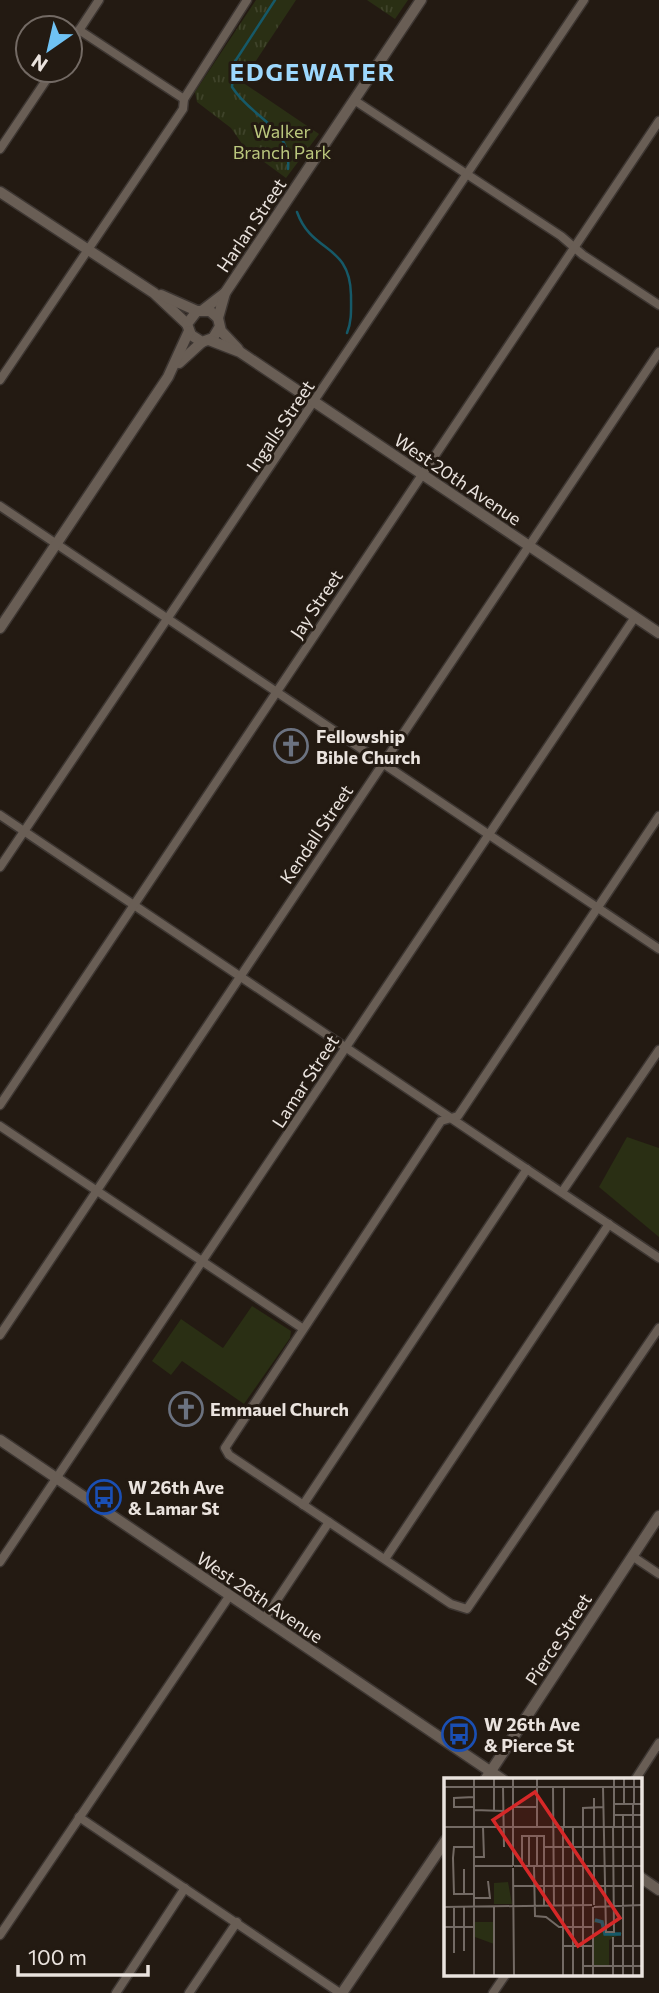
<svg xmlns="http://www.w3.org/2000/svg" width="659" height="1993" viewBox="0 0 659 1993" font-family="Commissioner,sans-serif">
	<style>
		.grass { fill: #2a2f14 }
		.park { fill: url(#park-tufts) }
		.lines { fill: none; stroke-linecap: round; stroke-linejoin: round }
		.stream { stroke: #165968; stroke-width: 2.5 }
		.minor-casing { stroke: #3d3632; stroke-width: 11 }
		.tertiary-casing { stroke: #3d3632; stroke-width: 13 }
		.minor { stroke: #695e55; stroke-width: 8 }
		.tertiary { stroke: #695e55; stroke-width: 10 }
		.labels { text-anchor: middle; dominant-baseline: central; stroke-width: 6; stroke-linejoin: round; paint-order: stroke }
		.park-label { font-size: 18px; fill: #bac77d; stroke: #231a12 }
		.street-label { font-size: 18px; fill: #eae3de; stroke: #231a12 }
		.poi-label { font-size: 18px; font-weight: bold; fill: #eae3de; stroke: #231a12; text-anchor: start }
		.district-label { font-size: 24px; font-weight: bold; letter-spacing: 2px; fill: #9dd8fd; stroke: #231a12 }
		.inset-river { fill: none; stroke: #165968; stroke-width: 3.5 }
		.inset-road { fill: none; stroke: #736a64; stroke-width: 2 }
		.view { fill: #d62828; fill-opacity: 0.15; stroke: #d62828; stroke-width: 3.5 }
		.inset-edge { fill: none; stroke: #eae3de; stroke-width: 3.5 }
	</style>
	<defs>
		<pattern id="park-tufts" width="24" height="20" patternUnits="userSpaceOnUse" patternTransform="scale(1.75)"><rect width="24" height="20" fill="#2a2f14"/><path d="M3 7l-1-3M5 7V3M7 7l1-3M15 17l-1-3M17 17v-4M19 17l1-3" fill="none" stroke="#3f432a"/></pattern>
	</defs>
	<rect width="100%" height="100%" fill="#231a12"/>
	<g class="grass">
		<polygon points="627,1137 659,1148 659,1237 599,1187"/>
		<polygon points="252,1306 291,1331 290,1338 244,1404 182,1361 171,1375 152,1361 181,1319 223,1348"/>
	</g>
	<g class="park">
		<polygon points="256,0 296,0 242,82 319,134 286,178 245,148 231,128 197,102 195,92"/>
		<polygon points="367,0 408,0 395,19"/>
	</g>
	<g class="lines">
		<g class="stream">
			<path d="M275,0L234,63L232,87C253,120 292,126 288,169"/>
			<path d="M297,212C312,254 350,243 351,295C351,309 352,321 347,333"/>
		</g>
		<g class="minor-casing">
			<g id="minor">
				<polyline points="79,30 184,99"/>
				<polyline points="70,44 99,0"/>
				<polyline points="354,100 561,236 583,255 659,305"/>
				<polyline points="0,149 53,70"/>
				<polyline points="0,380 183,109 184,99 247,0"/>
				<polyline points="0,506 659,949"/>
				<polyline points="0,815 659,1258"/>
				<polyline points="659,816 458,1116 441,1121 225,1448 229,1455 451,1604 467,1609 659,1328"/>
				<polyline points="0,867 584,0"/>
				<polyline points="0,1105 659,121"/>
				<polyline points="0,1126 302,1328"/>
				<polyline points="562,1192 659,1050"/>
				<polyline points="0,1335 659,352"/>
				<polyline points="303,1505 527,1169"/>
				<polyline points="632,1556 659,1574"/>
				<polyline points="385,1559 609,1224"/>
				<polyline points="0,1562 635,617"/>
				<polyline points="265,1618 329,1522"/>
				<polyline points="635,1780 659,1743"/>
				<polyline points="79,1817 340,1993"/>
				<polyline points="0,1935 230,1595"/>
				<polyline points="116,1993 185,1888"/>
				<polyline points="189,1993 237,1922"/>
				<polyline points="493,1993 506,1974"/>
			</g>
		</g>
		<g class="tertiary-casing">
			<g id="tertiary">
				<polyline points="0,192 154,293 187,324"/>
				<polyline points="161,295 197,311"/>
				<polyline points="203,310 225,293"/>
				<polyline points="218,318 225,293 421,0"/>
				<polyline points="219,328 213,338 202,342 191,335 187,324 197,311 210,311 218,318 221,331 238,349"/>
				<polyline points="209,340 240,352 659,633"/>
				<polyline points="179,363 202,342"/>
				<polyline points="0,628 168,377 189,331"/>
				<polyline points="0,1440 503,1780"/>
				<polyline points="485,1780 659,1516"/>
				<polyline points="640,1877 659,1890"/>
				<polyline points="342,1993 446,1840"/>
			</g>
		</g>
		<use href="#minor" class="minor"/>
		<use href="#tertiary" class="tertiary"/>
	</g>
	<defs>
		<g id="church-ring" transform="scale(1.75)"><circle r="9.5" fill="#231a12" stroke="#6b7280" stroke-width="1.5"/><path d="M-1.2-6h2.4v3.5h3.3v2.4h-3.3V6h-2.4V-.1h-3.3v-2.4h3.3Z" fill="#6b7280"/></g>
		<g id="bus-ring" transform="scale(1.75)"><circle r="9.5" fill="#231a12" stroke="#1a4fb4" stroke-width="1.5"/><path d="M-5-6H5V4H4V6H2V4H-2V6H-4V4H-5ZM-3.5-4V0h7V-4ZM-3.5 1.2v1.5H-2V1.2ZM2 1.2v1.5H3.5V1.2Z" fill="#1a4fb4"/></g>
	</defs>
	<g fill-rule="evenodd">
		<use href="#church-ring" x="291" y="746"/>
		<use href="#church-ring" x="186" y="1409"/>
		<use href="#bus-ring" x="104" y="1497"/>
		<use href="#bus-ring" x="459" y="1734"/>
	</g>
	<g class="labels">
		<g class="park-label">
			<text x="282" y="131">Walker<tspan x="282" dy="21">Branch Park</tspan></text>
		</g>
		<g class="street-label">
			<text transform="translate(251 225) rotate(-56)">Harlan Street</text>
			<text transform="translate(280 426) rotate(-56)">Ingalls Street</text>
			<text transform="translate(458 479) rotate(34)">West 20th Avenue</text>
			<text transform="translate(316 604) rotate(-56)">Jay Street</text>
			<text transform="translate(316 834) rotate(-56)">Kendall Street</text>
			<text transform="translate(305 1081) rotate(-57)">Lamar Street</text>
			<text transform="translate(260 1597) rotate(34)">West 26th Avenue</text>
			<text transform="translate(558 1639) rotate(-57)">Pierce Street</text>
		</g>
		<g class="poi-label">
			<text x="316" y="736">Fellowship<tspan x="316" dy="21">Bible Church</tspan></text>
			<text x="210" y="1409">Emmauel Church</text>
			<text x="128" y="1487">W 26th Ave<tspan x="128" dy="21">&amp; Lamar St</tspan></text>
			<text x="484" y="1724">W 26th Ave<tspan x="484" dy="21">&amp; Pierce St</tspan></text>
		</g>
		<g class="district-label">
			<text x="313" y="71">EDGEWATER</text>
		</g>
	</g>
	<g transform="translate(444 1778)">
		<rect width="198" height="198" fill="#231a12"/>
		<path d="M64,104L68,126H50V105Z" fill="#2a2f14"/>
		<path d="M150,141L160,142V155H179L165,162V188H150V156L157,155V145H150ZM31,144H49L50,166L31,159Z" fill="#2a2f14"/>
		<path class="inset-river" d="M151,142L158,144L161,156H177"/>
		<path class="inset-road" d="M30,0V197M50,0V33M93,0V49M170,0V49M0,9H198M59,9L60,69M109,9L110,128M120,9V49M159,9L162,154H170L169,49M150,20V127M170,26H198M180,26V0M189,26V197M190,26V0M30,29H10V20L30,19M69,29H93M30,32L60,33M170,37H198M179,37V197M0,49H198M119,49V197M129,49V197M85,58V89M93,58V89M30,69H10L9,80L10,116H30M100,69H198M30,79H40L39,49M30,88H69M69,88V0M70,88H198M78,89V58H100V128M90,89L91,138L102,139L115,149H149M69,90L70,197M70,108H189M20,116V91M30,120H46L44,103M0,129L148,127M20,129V173M50,129V197M149,129V197M150,129L198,127M0,149H29M169,159V197M120,168H149M169,168H198M10,175V129M139,188H198M139,197V30L159,29"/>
		<path class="view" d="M91,14L176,140L134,168L49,42Z"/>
		<rect width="198" height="198" class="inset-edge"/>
	</g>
	<g transform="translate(49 49) rotate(214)"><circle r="33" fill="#231a12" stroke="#736a64" stroke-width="2"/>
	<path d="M0-5L12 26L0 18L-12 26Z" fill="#6fc2f4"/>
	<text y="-10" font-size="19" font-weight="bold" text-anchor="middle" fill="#eae3de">N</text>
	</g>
	<path d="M18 1965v10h130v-10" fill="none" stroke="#eae3de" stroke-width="3.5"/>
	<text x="28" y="1965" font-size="21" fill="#eae3de" stroke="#231a12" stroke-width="5" paint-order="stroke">100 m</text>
</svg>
